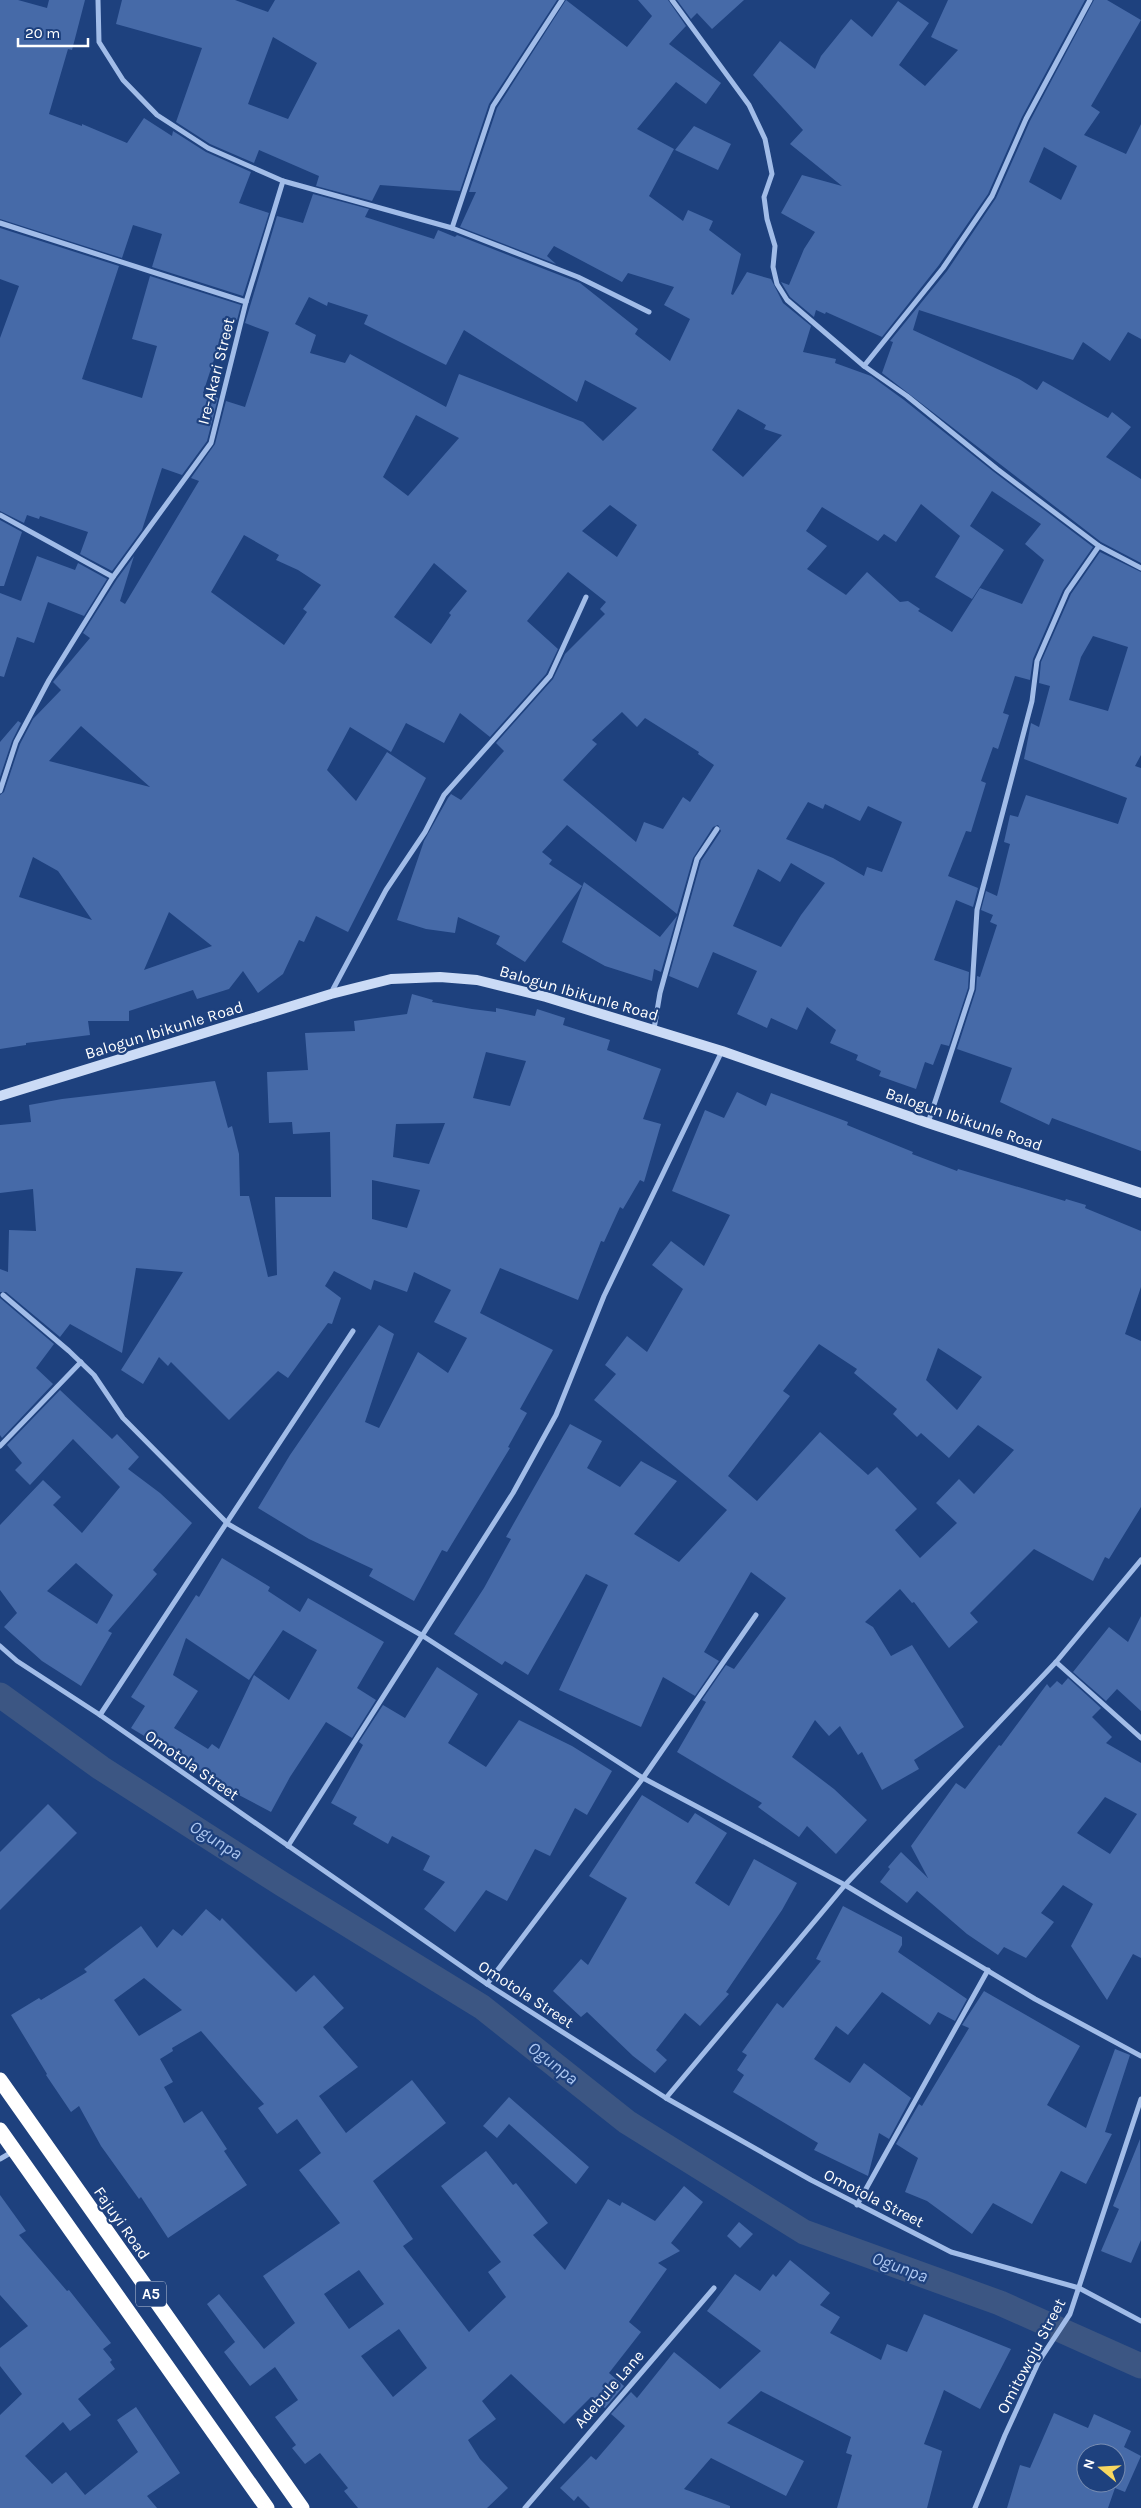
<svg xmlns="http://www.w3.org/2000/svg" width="1141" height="2508" viewBox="0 0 1141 2508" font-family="Karla,sans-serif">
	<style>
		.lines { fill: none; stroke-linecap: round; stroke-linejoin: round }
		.canal { stroke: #3c5683; stroke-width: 25 }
		.building { fill: #466aa8; fill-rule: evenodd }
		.street { stroke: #a1bce8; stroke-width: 5 }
		.secondary { stroke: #cbdbf6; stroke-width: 10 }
		.highway { stroke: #fff; stroke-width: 15 }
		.labels { text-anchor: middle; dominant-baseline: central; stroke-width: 4.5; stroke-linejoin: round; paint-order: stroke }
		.shield { fill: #1e417e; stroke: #bcc6d8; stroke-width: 1 }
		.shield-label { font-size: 15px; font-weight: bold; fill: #fff }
		.street-label { font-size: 16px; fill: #fff; stroke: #1e417e }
		.water-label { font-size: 18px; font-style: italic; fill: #acc6f0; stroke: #1e417e }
	</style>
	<rect width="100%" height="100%" fill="#1e417e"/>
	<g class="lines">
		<polyline class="canal" points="0,1695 101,1768 282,1884 482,2007 627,2122 804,2232 1000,2303 1141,2366"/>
	</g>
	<g class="building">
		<polygon points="0,0 18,0 47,8 49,0 85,0 72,50 68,49 49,114 82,126 82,124 127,143 144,118 172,136 173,131 206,152 251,172 239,203 269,213 243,296 152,267 162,234 133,225 122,258 0,219"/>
		<path d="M122,0H235L268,12L275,0H557L489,104L460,191L380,185L372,201L316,186L319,176L259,150L254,163L210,144L176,122L202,48L116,24ZM273,37L317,63L288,119L248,104Z"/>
		<path d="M566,0L627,47L652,16L638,0H668L686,26L669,44L721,83L706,104L676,82L637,129L674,149L649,196L683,221L688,210L713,221L709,230L741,254L731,294L733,295L747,272L771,279L783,303L811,326L803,352L836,359L835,363L871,376L904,400L994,472L1093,547L1063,590L1033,659L1030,680L1015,676L1003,713L1009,715L998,749L993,747L981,781L986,783L971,832L966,831L948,876L978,888L973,907L956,900L934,960L969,972L968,988L949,1046L941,1044L933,1065L925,1062L916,1089L879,1076L881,1071L856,1060L858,1055L830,1043L836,1030L807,1007L797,1030L771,1018L767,1028L737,1014L757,971L713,952L698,988L669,976L701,861L721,831L718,825L713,827L693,858L677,914L567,825L542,852L552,860L549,864L582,886L525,962L496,944L500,936L458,917L455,933L426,929L397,920L424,841L448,798L451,794L461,800L504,751L496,743L553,679L565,654L605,614L600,609L606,602L568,572L527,621L558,649L546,674L490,737L460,713L444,743L406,723L391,752L350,727L327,770L356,801L387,752L426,778L348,932L316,916L304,942L299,940L283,974L258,993L243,971L229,989L197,999L193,990L129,1011V1021H88L90,1035L26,1043V1045L0,1049V795L4,792L20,744L33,719L61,690L53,682L90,638L83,633L117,579L134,556L120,601L125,604L199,481L191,478L215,444L226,401L245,407L269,332L245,323L277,216L303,223L313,194L369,209L365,217L434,239L438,230L455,237L457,235L580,283L638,329L635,334L670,361L690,319L664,305L674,287L628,273L622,282L554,246L547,256L556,264L460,227L476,192H469L497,108ZM309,297L327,306L328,302L368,315L364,324L446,365L464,330L577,402L585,380L637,408L603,441L583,422L459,374L446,407L350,354L345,363L310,353L316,335L295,324ZM738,409L766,425L764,429L782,435L743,477L712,450ZM416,415L459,438L408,496L383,477ZM992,491L1041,524L1025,544L1044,560L1022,604L980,588L952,632L918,611L920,609L908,601L900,602L867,572L846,595L807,569L827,546L806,531L822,507L878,541L884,534L896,542L921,504L960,536L935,577L972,599L1004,550L970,526ZM610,505L637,525L617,557L582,531ZM244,535L279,555L276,560L298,570L321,585L303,609L307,612L284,645L211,592ZM434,563L467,591L449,613L451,615L431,644L394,617ZM622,712L637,727L645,718L699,752L698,754L714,765L690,802L683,797L663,829L644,822L636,842L563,780L597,744L592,740ZM81,726L150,787L49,761ZM808,802L823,809L825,804L860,821L868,806L902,822L882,872L867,867L864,876L833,858L786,839ZM33,857L58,871L92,920L19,897ZM791,863L825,883L801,915L781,947L733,926L758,869L780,882ZM169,912L212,946L144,970Z"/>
		<polygon points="677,0 744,0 712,29 697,13 691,19"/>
		<polygon points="948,0 1085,0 1022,117 988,194 939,265 882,337 826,312 825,314 816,310 814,317 790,297 781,282 789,285 804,249 815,232 781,213 802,175 842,186 790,144 803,130 753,75 780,41 815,69 821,56 851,19 872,37 898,1 929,23 899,65 925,86 958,50 931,37"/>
		<path d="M1094,0H1107L1141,20L1091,106L1100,112L1084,135L1126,154L1141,124V339L1128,332L1110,361L1083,342L1073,360L919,310L913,330L1019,379L1037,390L1043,381L1108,418L1112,412L1131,427L1106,457L1141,479V563L1101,542L882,373L893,342L890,341L947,271L996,198L1030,121ZM1044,147L1077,166L1061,200L1029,182Z"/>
		<polygon points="694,126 731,144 718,170 675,150"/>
		<polygon points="0,228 119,266 82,379 142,398 157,346 132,339 150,276 241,305 237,320 228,317 203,393 218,398 207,441 182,475 162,468 142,530 112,571 80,554 88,532 40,516 39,519 27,515 24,523 0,511 0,338 19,286 0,279"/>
		<polygon points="0,520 22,532 4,586 0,586"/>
		<path d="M1100,552L1141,572V755L1135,766L1141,768V1151L1052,1118L1049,1125L1000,1102L1012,1068L957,1049L976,990L977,976L980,977L997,925L990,922L993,915L981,910L986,891L997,896L1010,844L1004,842L1010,815L1018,817L1026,795L1118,824L1127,798L1024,759L1031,723L1039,727L1050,686L1039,683L1041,662L1071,594ZM1093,636L1128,647L1108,711L1069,700L1081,657Z"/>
		<polygon points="37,556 75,570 78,563 107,579 84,616 48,602 34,643 17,637 4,677 0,676 0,593 21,601"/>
		<polygon points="18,721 21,723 12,741 0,777 0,742"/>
		<polygon points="584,882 660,937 677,916 661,972 654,969 652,981 605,966 562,942"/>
		<path d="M412,994L433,1000L432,1002L472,1009L496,1012V1008L535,1016L537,1009L565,1018L563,1025L610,1040L607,1050L661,1069L643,1119L661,1124L644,1182L640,1180L623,1209L620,1207L604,1242L601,1241L578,1300L500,1268L480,1313L553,1350L520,1409L527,1413L508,1447L510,1448L447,1552L442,1550L414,1601L369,1576L373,1569L309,1539L258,1508L290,1455L379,1325L394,1334L365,1422L379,1428L418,1352L448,1373L467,1338L434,1322L451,1290L414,1272L407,1292L374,1280L371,1290L334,1271L325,1286L341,1298L332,1324L328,1323L288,1378L278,1371L229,1420L171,1362L168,1366L159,1357L143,1384L121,1370L183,1272L136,1268L122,1353L70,1324L60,1337L6,1292H0V1269L8,1272L9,1230L36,1231L33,1189L0,1193V1125L31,1122L29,1105L62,1099L215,1081L228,1128L232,1126L239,1154L240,1196H249L268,1277L277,1275L275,1197H331L330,1132L293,1134L292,1122L269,1123L267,1072L308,1070L305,1033L355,1031L354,1021L407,1014ZM486,1052L526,1061L510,1106L473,1098ZM445,1123L429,1164L393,1157L396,1124ZM372,1180L420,1190L407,1228L372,1219Z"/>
		<path d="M737,1092L766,1106L771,1093L848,1122L847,1125L913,1152L912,1154L957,1171L958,1169L1065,1201L1066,1199L1086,1205L1085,1208L1141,1231V1287L1125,1334L1141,1341V1507L1109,1559L1105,1557L1093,1581L1034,1549L970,1613L978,1622L949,1648L914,1602L912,1603L900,1589L865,1622L873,1627L891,1656L912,1645L964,1727L914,1760L919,1769L882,1790L862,1752L858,1755L840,1726L829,1736L815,1720L792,1757L834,1789L867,1820L836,1854L807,1826L799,1837L758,1807L762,1803L677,1752L706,1702L702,1700L726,1665L734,1669L786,1598L751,1572L704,1652L719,1661L695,1696L663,1677L641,1727L559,1690L608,1585L586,1574L528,1675L505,1661L502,1665L454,1634L484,1588L511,1539L506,1537L570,1424L602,1441L587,1468L620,1487L641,1461L677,1481L634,1534L679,1562L727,1510L594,1400L616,1374L605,1365L627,1336L647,1352L683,1289L652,1265L671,1241L704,1266L730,1215L672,1191L705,1110L724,1118ZM819,1344L857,1369L854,1373L897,1409L893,1414L917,1437L921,1433L949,1458L978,1425L1014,1450L974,1494L959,1479L936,1503L957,1523L920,1558L895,1530L917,1509L877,1467L868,1475L820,1432L757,1501L728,1476L790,1396L783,1391ZM938,1348L982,1377L957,1410L926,1380Z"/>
		<polygon points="0,1298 54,1344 36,1368 53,1384 2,1438 0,1435"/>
		<path d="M60,1390L112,1439L117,1434L139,1457L128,1469L160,1493L192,1523L153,1570L157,1574L108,1631L112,1633L81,1686L42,1661L4,1627L17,1613L0,1590V1525L43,1480L61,1497L53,1505L82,1533L120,1487L73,1439L30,1485L15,1470L22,1463L7,1445ZM76,1563L113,1595L97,1624L47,1591Z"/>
		<path d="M222,1558L270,1587L268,1591L300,1612L308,1598L384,1642L357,1688L376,1700L352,1738L326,1722L290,1777L271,1812L216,1783L191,1764L131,1728L145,1706L131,1697L196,1595L199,1597ZM283,1630L317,1650L289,1700L254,1675L219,1749L212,1744L208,1749L174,1728L198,1691L173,1675L186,1638L249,1680Z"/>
		<polygon points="1141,1616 1141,1711 1117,1689 1106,1701 1073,1672 1109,1627 1128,1642"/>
		<polygon points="437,1667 478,1694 448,1743 486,1767 519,1720 572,1746 612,1771 587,1815 575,1808 550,1856 535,1849 507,1901 486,1890 455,1932 424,1909 445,1882 423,1870 430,1856 392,1836 388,1844 353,1824 357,1817 331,1803 363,1745 359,1742 383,1705 405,1718"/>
		<path d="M1068,1678L1101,1708L1092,1717L1112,1737L1106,1743L1141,1763V1958L1133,1954L1107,2000L1071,1946L1093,1904L1063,1885L1041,1913L1054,1922L1026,1958L1004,1947L998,1955L967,1934L917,1891L907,1903L880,1882L890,1869L888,1867L901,1852L928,1878L911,1846L956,1783L965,1789L999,1745L1001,1746L1047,1684L1050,1688L1057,1681L1062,1685ZM1105,1797L1137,1814L1110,1854L1077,1833Z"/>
		<polygon points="642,1795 688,1823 695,1813 727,1833 695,1883 729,1906 754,1859 797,1883 782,1910 726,1992 729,1994 700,2026 685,2013 656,2050 667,2060 655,2073 633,2056 587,2012 581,2017 553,1991 581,1959 588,1965 627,1898 589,1876"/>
		<polygon points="48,1804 77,1833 0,1910 0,1852"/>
		<polygon points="843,1906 902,1937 902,1945 898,1952 967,1999 955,2021 938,2012 930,2025 882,1992 848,2035 836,2026 814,2059 850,2083 864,2063 911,2098 889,2139 879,2133 868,2176 814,2150 818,2143 733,2092 744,2075 737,2070 747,2055 742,2052 777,2003 783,2008 821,1961 816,1959"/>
		<path d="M206,1909L220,1921L222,1918L296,1992L314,1975L344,2008L323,2027L358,2067L319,2096L346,2133L412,2080L446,2123L373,2181L413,2239L403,2246L469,2332L506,2297L488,2272L501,2262L441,2186L486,2151L513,2185L516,2183L548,2223L533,2235L565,2270L608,2199L620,2206L622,2202L655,2221L684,2186L703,2202L671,2243L680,2251L658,2263L667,2269L629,2322L641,2332L609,2373L624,2386L605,2408L591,2397L564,2424L511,2374L482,2401L496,2419L468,2440L480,2459L508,2488L487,2508H358L344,2491L348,2488L320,2453L305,2464L292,2448L296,2445L275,2417L298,2400L275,2367L250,2386L224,2352L235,2342L207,2304L219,2294L264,2349L295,2323L263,2276L340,2223L299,2170L321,2153L297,2119L277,2134L258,2108L264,2104L201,2031L172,2048L173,2051L160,2059L173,2082L164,2087L184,2123L202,2111L227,2149L224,2151L247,2185L168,2238L141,2197L139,2199L101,2146L79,2106L71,2112L46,2075L47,2074L11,2015L39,1998L41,2000L87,1972L84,1969L141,1926L157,1948L173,1929L182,1936ZM144,1978L182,2010L139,2036L114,2000ZM359,2270L384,2304L349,2329L324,2294ZM399,2329L427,2368L393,2397L361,2356Z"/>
		<polygon points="984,1991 1080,2046 1047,2105 1086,2128 1115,2049 1130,2055 1105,2132 1112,2134 1086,2184 1061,2171 1032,2224 993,2203 972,2234 927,2201 905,2192 918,2158 896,2144 919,2104 922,2106 969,2028 962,2025"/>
		<polygon points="509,2097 589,2167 576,2184 509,2124 497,2138 483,2126"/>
		<polygon points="1140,2139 1141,2240 1131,2263 1101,2251 1119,2209 1113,2206"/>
		<polygon points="0,2195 26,2231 19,2235 67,2291 69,2290 111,2343 103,2349 112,2360 110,2362 115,2369 78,2399 91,2415 70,2431 63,2422 25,2456 52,2484 66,2472 85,2495 138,2452 117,2420 136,2407 180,2473 147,2496 157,2508 0,2508 0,2415 22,2394 0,2366 0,2348 28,2326 0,2295"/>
		<polygon points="739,2222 753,2234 740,2248 727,2236"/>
		<polygon points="790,2260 830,2293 820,2305 840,2317 830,2333 881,2360 887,2344 907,2352 924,2314 1011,2349 980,2409 944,2390 924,2444 942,2451 927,2508 837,2508 852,2455 846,2453 851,2437 761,2391 727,2423 804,2461 786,2496 711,2458 684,2489 730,2506 730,2508 590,2508 578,2496 574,2501 560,2488 591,2456 596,2460 625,2426 611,2414 631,2392 637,2398 674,2352 720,2389 761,2351 707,2311 735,2274 760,2291 773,2274 776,2277"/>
		<path d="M1054,2413L1088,2428L1094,2414L1131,2431L1124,2447L1141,2456L1125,2492L1115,2488L1108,2508H1007L1020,2465L1030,2468ZM1086,2453H1116V2483H1086Z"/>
	</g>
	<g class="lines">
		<g class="street">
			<polyline points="672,0 749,105 765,139 772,174 764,197 767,219 775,246 773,267 777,284 787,300 864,366 907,396 997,469 1099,546 1141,568"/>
			<polyline points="283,181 452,228 578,277 649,312"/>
			<polyline points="0,223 246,302"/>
			<polyline points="452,228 493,106 562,0"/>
			<polyline points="864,366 943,268 992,196 1026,119 1090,0"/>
			<polyline points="0,515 113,577"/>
			<polyline points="0,791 16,742 49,680 113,577 211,443 246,302 283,181 208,148 157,115 123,80 99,42 98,0"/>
			<polyline points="331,993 386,890 425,832 444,795 550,676 586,597"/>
			<polyline points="654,1029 660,993 697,859 717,829"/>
			<polyline points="928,1123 972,989 977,910 1032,701 1037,661 1067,592 1099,546"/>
			<polyline points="3,1295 69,1351 94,1375 123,1418 228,1524 423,1636 643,1778 845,1885 1035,1999 1141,2056"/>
			<polyline points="0,1446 81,1362"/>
			<polyline points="0,1646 17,1661 100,1715 487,1984 666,2098 811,2180 951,2252 1079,2288 1141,2321"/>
			<polyline points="1056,1662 1141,1738"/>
			<polyline points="100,1715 353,1331"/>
			<polyline points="288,1846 513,1493 556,1415 604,1296 722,1051"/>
			<polyline points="487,1984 643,1778 756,1615"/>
			<polyline points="666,2098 845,1885 1056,1662 1141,1560"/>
			<polyline points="0,2159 12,2152"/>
			<polyline points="857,2205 988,1970"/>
			<polyline points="525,2508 714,2288"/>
			<polyline points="975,2508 1005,2435 1039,2361 1070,2314 1141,2099"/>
		</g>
		<polyline class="secondary" points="0,1096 331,994 391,979 440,977 477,980 546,997 722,1051 928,1123 1141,1193"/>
		<g class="highway">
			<polyline points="0,2080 302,2508"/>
			<polyline points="0,2130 267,2508"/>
		</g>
	</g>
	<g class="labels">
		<rect class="shield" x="136" y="2281.5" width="30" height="25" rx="4"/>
		<g class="shield-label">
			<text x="151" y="2294">A5</text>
		</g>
		<g class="street-label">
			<text transform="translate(216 371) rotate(-76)">Ire-Akari Street</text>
			<text transform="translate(579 993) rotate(16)">Balogun Ibikunle Road</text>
			<text transform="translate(164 1030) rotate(-17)">Balogun Ibikunle Road</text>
			<text transform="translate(964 1119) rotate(19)">Balogun Ibikunle Road</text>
			<text transform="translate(192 1765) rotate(35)">Omotola Street</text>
			<text transform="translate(526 1994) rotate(33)">Omotola Street</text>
			<text transform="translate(874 2198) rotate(27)">Omotola Street</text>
			<text transform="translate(122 2223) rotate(55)">Fajuyi Road</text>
			<text transform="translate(1031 2356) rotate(-62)">Omitowoju Street</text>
			<text transform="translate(609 2389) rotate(-49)">Adebule Lane</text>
		</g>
		<g class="water-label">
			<text transform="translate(216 1840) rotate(32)">Ogunpa</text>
			<text transform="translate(553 2063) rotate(38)">Ogunpa</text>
			<text transform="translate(900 2267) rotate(20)">Ogunpa</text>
		</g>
	</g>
	<g transform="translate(1101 2468) rotate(288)"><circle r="24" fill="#1e417e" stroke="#788db2"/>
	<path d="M0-4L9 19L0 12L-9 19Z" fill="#f7d760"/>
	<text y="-8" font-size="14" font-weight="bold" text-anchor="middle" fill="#ffffff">N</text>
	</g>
	<path d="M18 38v8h70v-8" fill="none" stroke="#ffffff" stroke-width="2.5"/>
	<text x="25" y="38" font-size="15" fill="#ffffff" stroke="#1e417e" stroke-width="4" paint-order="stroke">20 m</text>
</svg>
